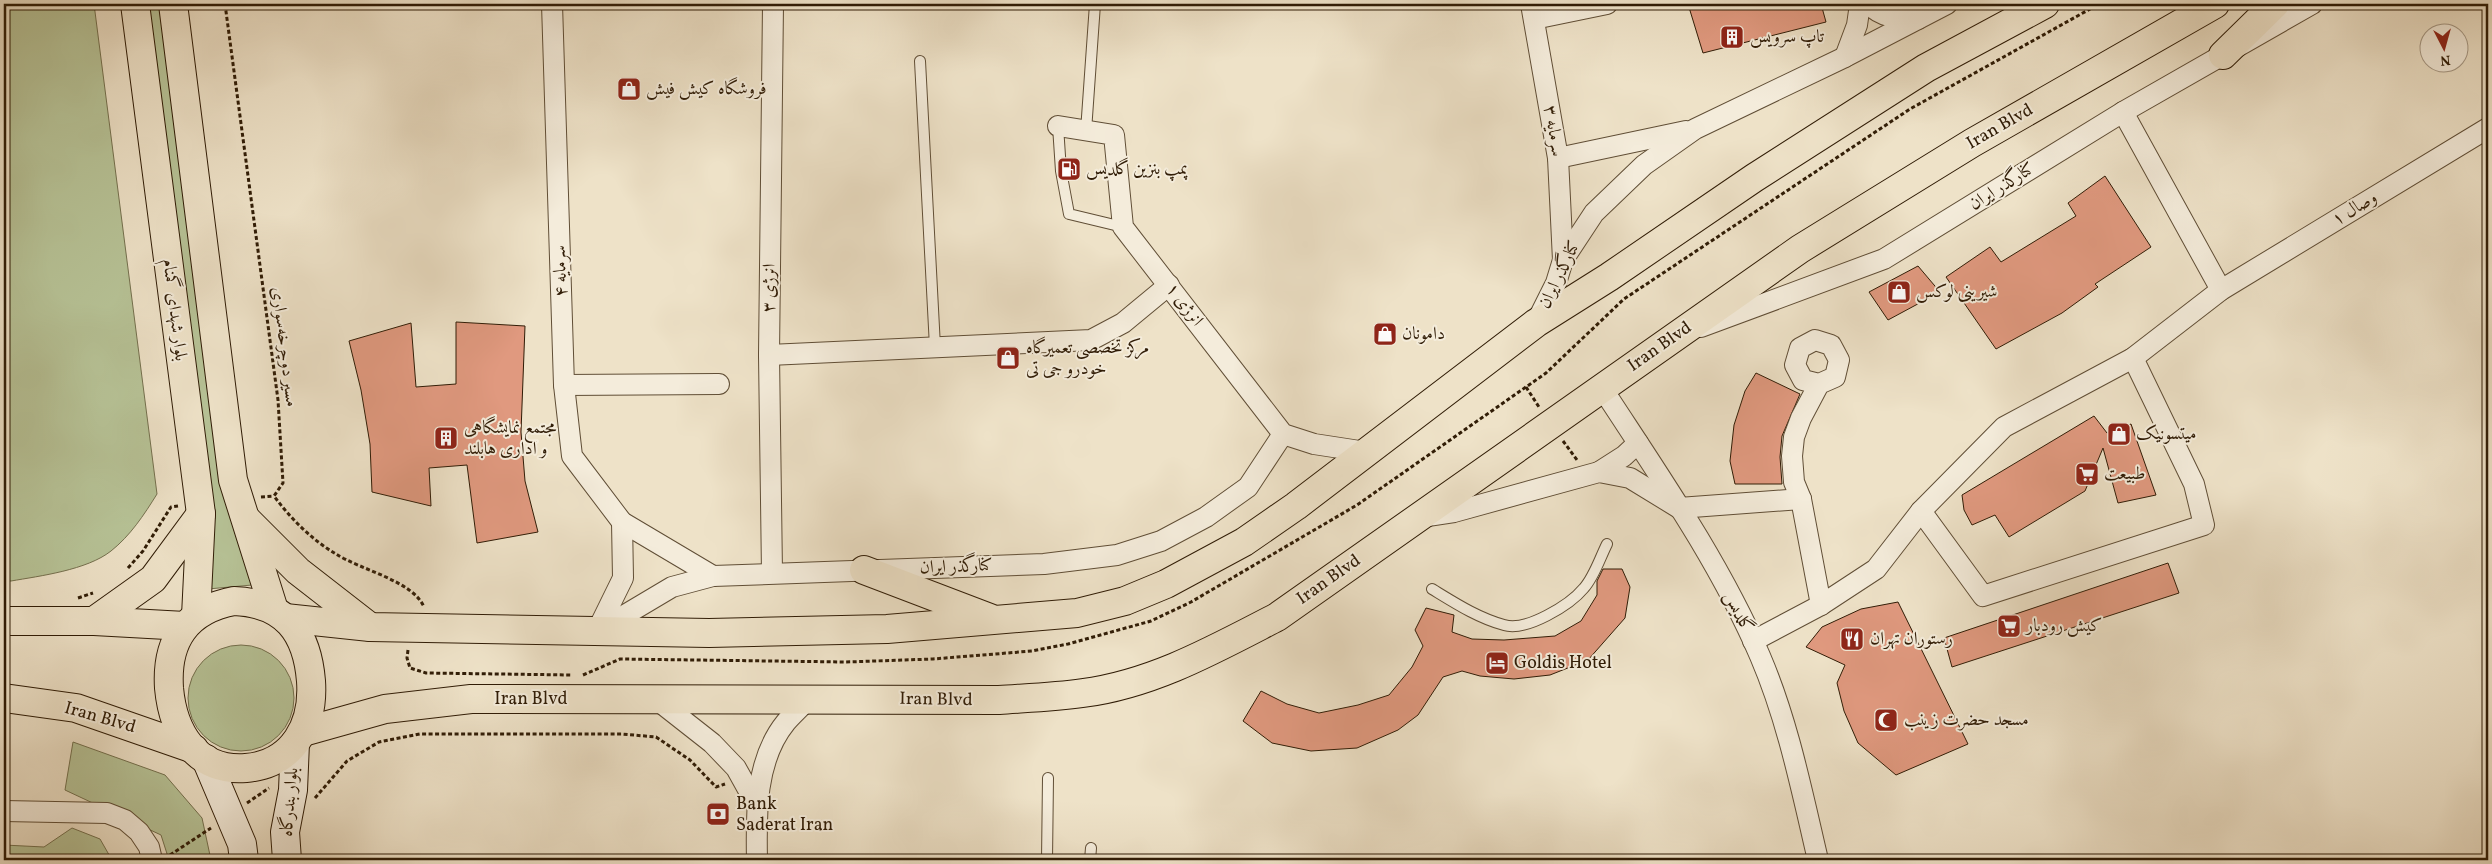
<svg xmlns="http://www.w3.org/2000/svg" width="2492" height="864" viewBox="0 0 2492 864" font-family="Vollkorn,Amiri,serif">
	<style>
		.green { fill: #b7c397; stroke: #74704e }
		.building { fill: #e0997f; stroke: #301c06 }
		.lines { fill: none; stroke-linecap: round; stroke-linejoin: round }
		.lane-casing { stroke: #604e36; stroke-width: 12 }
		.street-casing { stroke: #604e36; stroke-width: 22 }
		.secondary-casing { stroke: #301c06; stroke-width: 30 }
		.primary-casing { stroke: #301c06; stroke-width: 30 }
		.path { stroke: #301c06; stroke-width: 3; stroke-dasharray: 4 2.5; stroke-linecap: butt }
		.lane { stroke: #f4ecdb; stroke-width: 10 }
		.street { stroke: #f4ecdb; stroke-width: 20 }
		.secondary { stroke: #f4ecdb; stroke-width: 28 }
		.primary { stroke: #eee2c8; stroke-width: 28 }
		.labels { text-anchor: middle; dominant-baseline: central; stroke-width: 4; stroke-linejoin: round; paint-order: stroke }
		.poi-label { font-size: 18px; fill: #301c06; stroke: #f4ecdb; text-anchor: start }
		.street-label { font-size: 18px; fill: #301c06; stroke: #f4ecdb }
	</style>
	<rect width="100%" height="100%" fill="#eee2c8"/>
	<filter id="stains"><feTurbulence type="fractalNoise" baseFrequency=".004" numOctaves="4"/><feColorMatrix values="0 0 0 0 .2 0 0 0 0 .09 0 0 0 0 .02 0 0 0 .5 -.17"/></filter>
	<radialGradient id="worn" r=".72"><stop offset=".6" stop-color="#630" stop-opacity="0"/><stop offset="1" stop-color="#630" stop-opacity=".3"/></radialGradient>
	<g class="green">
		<path d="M4,4H94L157,494C144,515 130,536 111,551C87,570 40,576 11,581H4Z"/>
		<polygon points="147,4 168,4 234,530 252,585 208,589"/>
		<circle cx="241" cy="698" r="53"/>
		<polygon points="73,742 165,775 202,818 211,860 169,860 161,835 65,790"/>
		<polygon points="72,828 100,839 112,860 4,860 4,845 44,847"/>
	</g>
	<g class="building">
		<polygon points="1688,4 1821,4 1826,22 1703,53"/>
		<polygon points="2105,176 2151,247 2095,284 2098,287 2062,313 1996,349 1946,277 1990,247 2001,262 2076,216 2068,203"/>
		<polygon points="1918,266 1940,292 1888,320 1869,292"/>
		<polygon points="456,322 525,326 521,432 525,481 538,532 477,543 467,465 429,468 431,506 372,492 370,444 361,390 349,341 411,323 416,387 456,384"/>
		<polygon points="1756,373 1800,394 1782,436 1780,457 1782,484 1735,484 1730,461 1734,425 1745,391"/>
		<polygon points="2094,416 2107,433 2131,424 2156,495 2118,503 2103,448 2085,491 2009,537 1995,515 1972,525 1964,510 1962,495"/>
		<polygon points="2168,563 2179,593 1952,667 1944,638"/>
		<polygon points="1603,569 1622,569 1630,587 1625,618 1588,660 1550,675 1514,679 1480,676 1462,671 1443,677 1418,715 1398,730 1357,748 1311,751 1272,743 1243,721 1261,691 1287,704 1319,713 1358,705 1389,695 1412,667 1423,646 1415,630 1426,608 1454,615 1452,632 1472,639 1504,640 1555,636 1581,621 1597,595 1597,581"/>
		<polygon points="1898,602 1968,744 1896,775 1858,743 1844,711 1837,683 1845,665 1806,647 1822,627 1861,609"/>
	</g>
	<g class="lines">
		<g class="lane-casing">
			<g id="lane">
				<polyline points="920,61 935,347"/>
				<polyline points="1058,126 1061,171 1069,214 1123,227"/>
				<polyline points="1086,131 1095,4"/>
				<path d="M1432,589C1455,603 1478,618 1504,625C1526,632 1570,605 1584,588C1594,577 1600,558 1607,544"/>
				<polyline points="1047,860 1048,778"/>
				<polyline points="1090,860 1091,848"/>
			</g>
		</g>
		<g class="street-casing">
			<g id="street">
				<polyline points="552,4 564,385 572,456 622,522 713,576"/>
				<polyline points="1531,4 1558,158 1563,260"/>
				<path d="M1869,4C1881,18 1900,19 1918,19"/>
				<polyline points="1534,19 1607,4"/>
				<polyline points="1845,57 1857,25 1860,4"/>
				<polyline points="2123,112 2221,290"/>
				<polyline points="1058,126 1114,135 1123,227 1283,434 1314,444 1366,452"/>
				<polyline points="1558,158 1686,131"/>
				<polyline points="1536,323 1556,283 1563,260 1594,213 1644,165 1695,129 1845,57 1947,4"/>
				<polyline points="1701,327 1884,259 2123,112 2312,4"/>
				<polyline points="769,355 1091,340 1123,323 1169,285"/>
				<polyline points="1819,384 1803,380 1795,365 1800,348 1815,340 1831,345 1839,360 1835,377 1819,384 1801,418 1794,437 1792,456 1794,482 1801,499 1821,605"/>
				<polyline points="564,385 719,384"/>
				<path d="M1602,388C1658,474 1719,561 1760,656C1788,721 1802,792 1818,860"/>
				<polyline points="1599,472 1624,456 1638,443"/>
				<polyline points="1921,511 1983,596 2204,525 2194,484 2133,358"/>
				<polyline points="1421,517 1454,512 1599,472 1630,478 1679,508 1801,499"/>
				<polyline points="772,573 769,355 773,4"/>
				<polyline points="598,631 672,587 713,576 1044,564 1117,555 1161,541 1206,517 1248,487 1283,434"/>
				<polyline points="596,633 623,578 622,522"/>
				<polyline points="1753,641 1821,605 1876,569 1921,511 2004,427 2133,358 2221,290 2488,128"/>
				<polyline points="656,699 712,743 736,768 756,804"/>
				<polyline points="4,811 107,813 125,820 139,832 149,847 152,860"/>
				<path d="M757,860C756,814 755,760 786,722C793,714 801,707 808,699"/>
			</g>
		</g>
		<g class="secondary-casing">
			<g id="secondary">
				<polyline points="206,759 242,844 244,860"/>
				<polyline points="287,860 285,832 293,790 295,743"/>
			</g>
		</g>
		<g class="primary-casing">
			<g id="primary">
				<polyline points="135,4 201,514 196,616"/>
				<polyline points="173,4 233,480 274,610"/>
				<polyline points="2223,55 2275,4"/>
				<polyline points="247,520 298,571 370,627"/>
				<polyline points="864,570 990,618"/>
				<path d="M234,601C285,603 307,632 311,681C314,724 294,764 246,768C196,772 173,732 169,688C166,641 186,610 234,601Z"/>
				<polyline points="285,618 370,627 709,633 887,629 1077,613 1125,601 1166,584 1244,542 1296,506 1536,323 1609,277 1754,178 1926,68 2045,4"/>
				<polyline points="4,621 94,621 185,626"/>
				<polyline points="94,621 153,579 201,514"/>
				<polyline points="4,698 76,708 194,749"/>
				<path d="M303,732L385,709L471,699L999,700C1027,698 1055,697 1083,693C1153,684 1215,649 1277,617L1800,249L1972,143L2215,4"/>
			</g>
		</g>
		<g class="path">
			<path d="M225,4L278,400L283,483L274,496C290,518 312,540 336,554C361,570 413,581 424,607"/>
			<polyline points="1526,387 1539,407"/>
			<polyline points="1563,441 1577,460"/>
			<polyline points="261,497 274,496"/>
			<polyline points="128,568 143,551 171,507 178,506"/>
			<polyline points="78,598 93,593"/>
			<polyline points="408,650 407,658 410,668 426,673 572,675"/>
			<polyline points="583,675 620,659 846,662 933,659 1032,651 1068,644 1151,621 1191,602 1357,505 1546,373 1624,299 1910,109 2099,4"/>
			<polyline points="315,798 347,761 379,742 420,734 622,734 656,737 690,760 716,787 725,784"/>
			<polyline points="247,803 269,788"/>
			<polyline points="170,855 211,828"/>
		</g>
		<use href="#lane" class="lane"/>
		<use href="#street" class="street"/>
		<use href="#secondary" class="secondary"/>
		<use href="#primary" class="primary"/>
	</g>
	<defs>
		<g id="building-square" transform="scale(1.25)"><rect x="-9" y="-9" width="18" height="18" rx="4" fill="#8f2418" stroke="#f4ecdb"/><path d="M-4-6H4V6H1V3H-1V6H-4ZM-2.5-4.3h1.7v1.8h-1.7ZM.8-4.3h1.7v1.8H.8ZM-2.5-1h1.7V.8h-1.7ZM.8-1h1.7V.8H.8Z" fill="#fff"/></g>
		<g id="shop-square" transform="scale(1.25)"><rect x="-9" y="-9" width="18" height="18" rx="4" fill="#8f2418" stroke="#f4ecdb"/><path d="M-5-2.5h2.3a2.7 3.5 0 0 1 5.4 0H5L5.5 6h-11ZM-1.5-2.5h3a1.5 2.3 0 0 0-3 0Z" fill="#fff"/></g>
		<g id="fuel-square" transform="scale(1.25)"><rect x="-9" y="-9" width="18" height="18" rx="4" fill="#8f2418" stroke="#f4ecdb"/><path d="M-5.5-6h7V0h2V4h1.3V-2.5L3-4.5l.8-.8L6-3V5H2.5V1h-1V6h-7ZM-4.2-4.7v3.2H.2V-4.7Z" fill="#fff"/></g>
		<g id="supermarket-square" transform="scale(1.25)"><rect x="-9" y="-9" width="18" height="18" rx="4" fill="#8f2418" stroke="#f4ecdb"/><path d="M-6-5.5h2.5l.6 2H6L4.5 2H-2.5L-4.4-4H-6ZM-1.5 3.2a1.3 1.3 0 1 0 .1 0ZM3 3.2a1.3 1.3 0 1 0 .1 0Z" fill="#fff"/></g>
		<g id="restaurant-square" transform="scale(1.25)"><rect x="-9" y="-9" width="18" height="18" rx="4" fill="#8f2418" stroke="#f4ecdb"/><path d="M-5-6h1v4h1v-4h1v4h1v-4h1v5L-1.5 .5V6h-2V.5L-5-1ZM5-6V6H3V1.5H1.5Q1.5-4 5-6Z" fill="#fff"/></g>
		<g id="hotel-square" transform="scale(1.25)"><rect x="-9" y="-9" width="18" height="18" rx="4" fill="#8f2418" stroke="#f4ecdb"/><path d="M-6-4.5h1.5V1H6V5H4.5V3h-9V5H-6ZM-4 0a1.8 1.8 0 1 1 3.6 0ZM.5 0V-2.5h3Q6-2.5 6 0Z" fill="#fff"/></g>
		<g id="mosque-square" transform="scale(1.25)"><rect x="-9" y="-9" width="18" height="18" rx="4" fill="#8f2418" stroke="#f4ecdb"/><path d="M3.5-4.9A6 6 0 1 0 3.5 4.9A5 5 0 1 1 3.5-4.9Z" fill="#fff"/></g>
		<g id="bank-square" transform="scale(1.25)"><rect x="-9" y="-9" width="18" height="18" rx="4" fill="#8f2418" stroke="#f4ecdb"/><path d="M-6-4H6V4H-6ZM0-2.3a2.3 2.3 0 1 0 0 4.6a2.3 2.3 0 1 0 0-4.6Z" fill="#fff"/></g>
	</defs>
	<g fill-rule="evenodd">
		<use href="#building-square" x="1732" y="37"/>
		<use href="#shop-square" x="629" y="89"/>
		<use href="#fuel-square" x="1069" y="169"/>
		<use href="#shop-square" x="1899" y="292"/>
		<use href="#shop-square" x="1385" y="334"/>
		<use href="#shop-square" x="1008" y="358"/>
		<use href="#shop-square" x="2119" y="434"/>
		<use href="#building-square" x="446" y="438"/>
		<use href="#supermarket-square" x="2087" y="474"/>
		<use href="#supermarket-square" x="2009" y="626"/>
		<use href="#restaurant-square" x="1852" y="639"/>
		<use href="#hotel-square" x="1497" y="663"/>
		<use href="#mosque-square" x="1886" y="720"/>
		<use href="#bank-square" x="718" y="814"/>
	</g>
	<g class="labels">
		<g class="poi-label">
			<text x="1750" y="37">تاپ سرویس</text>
			<text x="646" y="89">فروشگاه کیش فیش</text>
			<text x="1086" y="169">پمپ بنزین گلدیس</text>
			<text x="1916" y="292">شيرينی لوكس</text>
			<text x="1402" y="334">دامونان</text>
			<text x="1026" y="348">مرکز تخصصی تعمیرگاه<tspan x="1026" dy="21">خودرو جی تی</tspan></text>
			<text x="464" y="428">مجتمع نمایشگاهی<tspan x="464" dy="21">و اداری هابلند</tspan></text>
			<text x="2136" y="434">میتسونیک</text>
			<text x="2104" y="474">طبیعت</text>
			<text x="2026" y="626">کیش رودبار</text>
			<text x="1870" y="639">رستوران تهران</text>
			<text x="1514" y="663">Goldis Hotel</text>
			<text x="1904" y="720">مسجد حضرت زینب</text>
			<text x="736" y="804">Bank<tspan x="736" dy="21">Saderat Iran</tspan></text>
		</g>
		<g class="street-label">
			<text transform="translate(2000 127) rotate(-30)">Iran Blvd</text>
			<text transform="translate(1553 131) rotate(81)">سرمایه ۳</text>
			<text transform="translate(2002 187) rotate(-32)">کنارگذر ایران</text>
			<text transform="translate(2355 209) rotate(-31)">وصال ۱</text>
			<text transform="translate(561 271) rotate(-92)">سرمایه ۴</text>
			<text transform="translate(1560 275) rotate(-64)">کنارگذر ایران</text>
			<text transform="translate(770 288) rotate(-89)">انرژی ۳</text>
			<text transform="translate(1184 305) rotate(53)">انرژی ۱</text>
			<text transform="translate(174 310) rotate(83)">بلوار شهدای گمنام</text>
			<text transform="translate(284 347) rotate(83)">مسیر دوچرخه‌سواری</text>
			<text transform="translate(1660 347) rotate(-35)">Iran Blvd</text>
			<text transform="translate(956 567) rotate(-2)">کنارگذر ایران</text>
			<text transform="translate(1329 580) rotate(-35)">Iran Blvd</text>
			<text transform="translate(1738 612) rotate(63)">گلدیس</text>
			<text x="531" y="699">Iran Blvd</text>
			<text transform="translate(936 700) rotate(1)">Iran Blvd</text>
			<text transform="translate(100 718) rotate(16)">Iran Blvd</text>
			<text transform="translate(290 802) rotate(-85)">بلوار بندرگاه</text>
		</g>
	</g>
	<rect width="2492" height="864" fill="none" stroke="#eee2c8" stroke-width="20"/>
	<rect x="5" y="5" width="2482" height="854" fill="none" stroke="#301c06" stroke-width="2.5"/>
	<rect x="10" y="10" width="2472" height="844" fill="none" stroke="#301c06"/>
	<g transform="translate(2444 48) rotate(174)"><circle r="24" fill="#f4ecdb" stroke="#a69986"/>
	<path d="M0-4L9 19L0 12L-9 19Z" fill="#8f2418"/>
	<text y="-8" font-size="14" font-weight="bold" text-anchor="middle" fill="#301c06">N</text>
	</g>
	<rect width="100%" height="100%" filter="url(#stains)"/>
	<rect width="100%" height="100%" fill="url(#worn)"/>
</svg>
